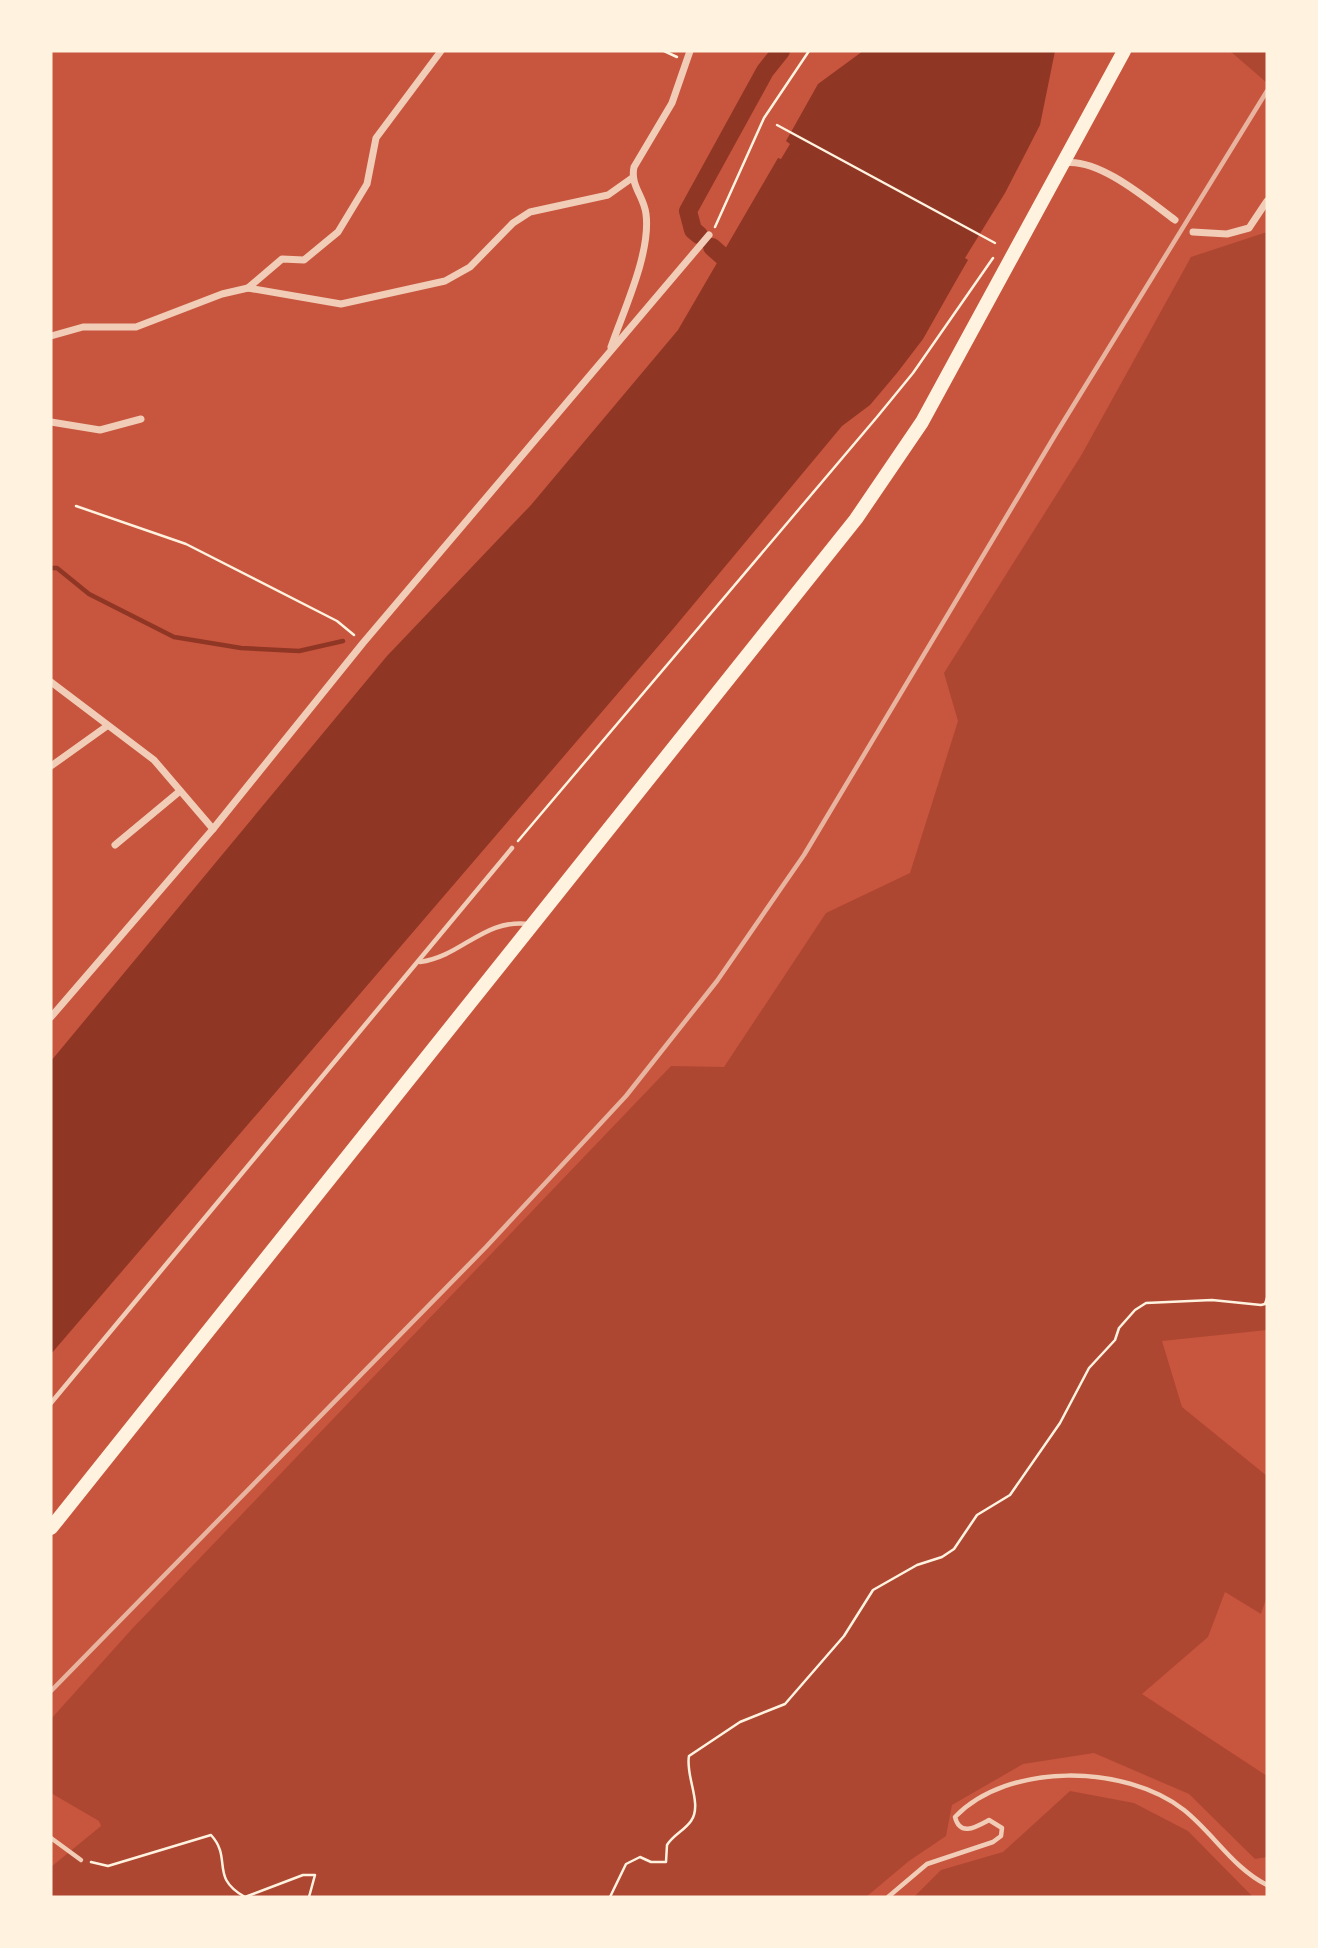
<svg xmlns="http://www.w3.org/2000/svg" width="1318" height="1948" viewBox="0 0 1318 1948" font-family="Rubik,sans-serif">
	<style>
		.green { fill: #ae4732 }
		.water { fill: #8f3625 }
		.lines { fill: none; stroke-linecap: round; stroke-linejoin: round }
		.stream { stroke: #8f3625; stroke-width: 4.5 }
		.canal { stroke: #8f3625; stroke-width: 18 }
		.path { stroke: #fff3e0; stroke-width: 2.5 }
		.service { stroke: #f1ccb7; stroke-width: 4.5 }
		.minor { stroke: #f1ccb7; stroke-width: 7 }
		.trunk { stroke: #fff3e0; stroke-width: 14 }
		.rail { stroke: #e9b49f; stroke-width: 4.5 }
	</style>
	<rect width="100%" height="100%" fill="#c8553d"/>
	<g class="green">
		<polygon points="1230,51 1267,51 1267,83"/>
		<polygon points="1267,232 1267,1330 1162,1341 1182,1407 1267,1476 1267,1596 1261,1614 1225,1592 1208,1637 1142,1694 1267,1776 1267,1857 1255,1859 1189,1794 1094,1753 1023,1764 952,1805 946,1836 909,1861 866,1897 51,1897 51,1867 101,1826 99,1821 51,1793 51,1719 131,1630 671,1066 724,1067 826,913 910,873 958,721 944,673 1082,454 1191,257"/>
		<polygon points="1070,1791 1134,1803 1188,1831 1253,1897 914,1897 941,1870 1003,1852"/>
	</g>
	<polygon class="water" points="863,51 1055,51 1040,125 1005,193 965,258 968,260 957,279 923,339 897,373 870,405 842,426 673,629 51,1354 51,1061 387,656 531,505 678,330 778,158 781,159 790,144 786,141 818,84"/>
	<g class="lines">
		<polyline class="stream" points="51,568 57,568 89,594 174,637 241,648 299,651 343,641"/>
		<g class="canal">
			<polyline points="699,235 693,230 688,211 765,71 781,51"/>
			<polyline points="712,247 738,270"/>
		</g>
		<g class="path">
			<polyline points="664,51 677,57"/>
			<polyline points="777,125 995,243"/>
			<polyline points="715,227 764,118 809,51"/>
			<polyline points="76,506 186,544 337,621 354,635"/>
			<polyline points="518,841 877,417 913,373 993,258"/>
			<path d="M91,1862L108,1866L211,1835C233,1859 209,1877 245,1897L303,1875H315L309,1897"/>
			<path d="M610,1897L626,1864L640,1857L651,1862H666L667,1845C673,1835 684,1831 691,1821C703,1804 685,1776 689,1756L740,1722L785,1704L844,1636L873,1590L917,1565L942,1557L954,1549L977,1515L1010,1495L1060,1423L1089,1368L1115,1340L1119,1328L1135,1310L1146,1303L1212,1300L1261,1305L1265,1304L1267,1298"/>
		</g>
		<g class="service">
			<path d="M420,962C463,956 483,918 530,924"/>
			<polyline points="51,1403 512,848"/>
			<polyline points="51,1838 81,1860"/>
			<path d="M888,1897L927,1864L993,1842L1001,1836L1002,1828L989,1820C976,1827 960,1837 955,1817C1008,1762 1125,1764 1184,1810C1214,1834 1233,1868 1267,1885"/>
		</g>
		<g class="minor">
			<path d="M1064,163C1098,157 1148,200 1175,220"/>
			<polyline points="1193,232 1227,234 1249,228 1267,201"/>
			<polyline points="248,288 282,259 304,260 338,232 367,184 376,138 441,51"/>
			<polyline points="51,336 83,327 136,327 222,294 248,288 341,304 445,281 470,267 513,223 530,212 608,195 632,178"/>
			<path d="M611,347C624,309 651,253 646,214C644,196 630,186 634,167L672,103L690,51"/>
			<polyline points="51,422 100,430 141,419"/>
			<polyline points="51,682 154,760 213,829"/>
			<polyline points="51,766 107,726"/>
			<polyline points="115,845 180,791"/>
			<polyline points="51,1017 213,829 363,643 709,235"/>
		</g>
		<polyline class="trunk" points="51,1528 856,519 922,422 1124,51"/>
		<polyline class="rail" points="51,1691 486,1247 626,1096 717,981 804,855 1057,432 1267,91"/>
	</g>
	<rect width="1318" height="1948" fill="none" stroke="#fff3e0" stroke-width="105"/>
</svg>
